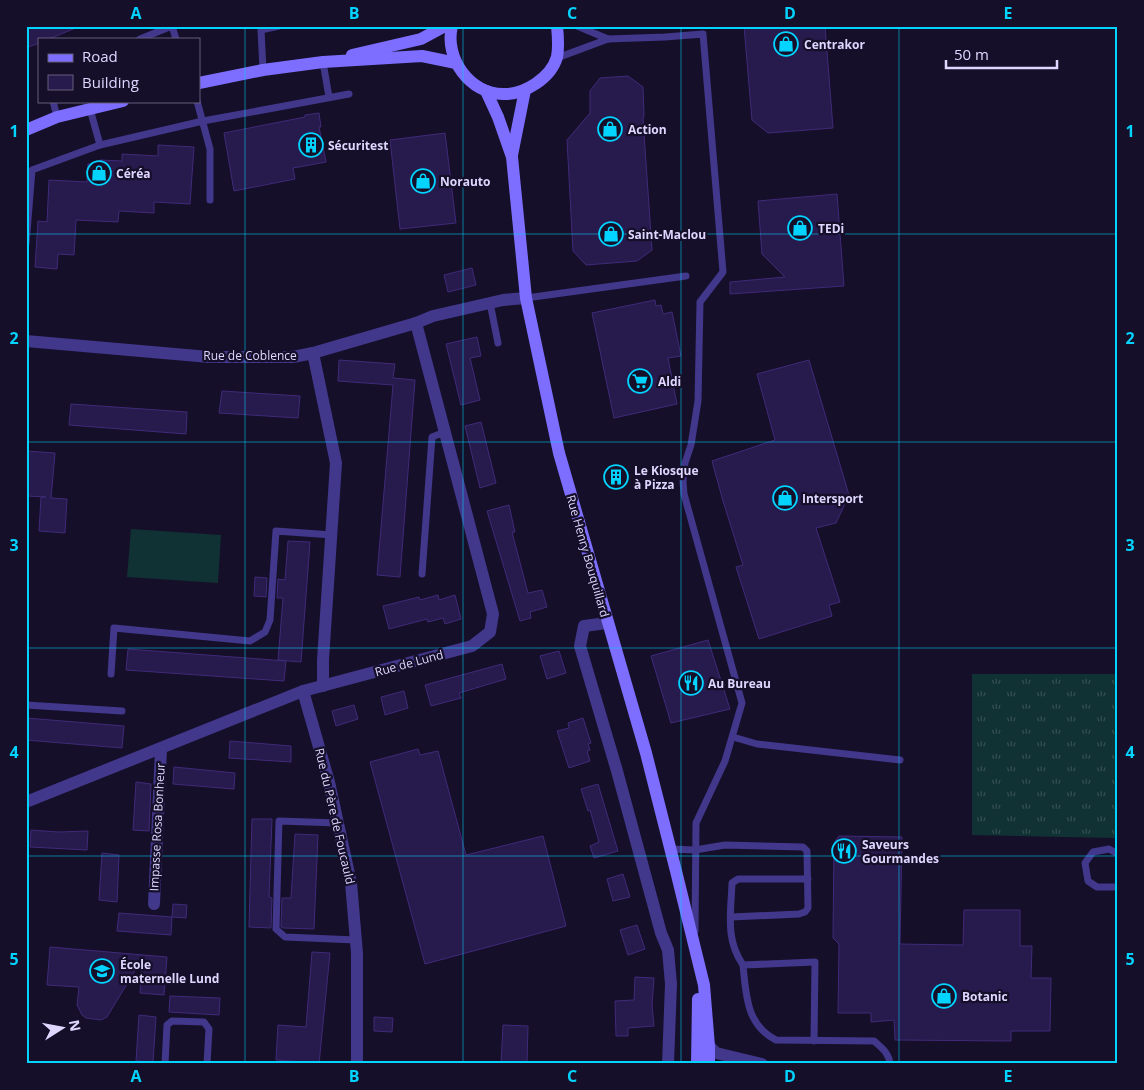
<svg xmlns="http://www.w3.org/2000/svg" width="1144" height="1090" viewBox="0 0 1144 1090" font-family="'Open Sans',sans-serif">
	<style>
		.grass { fill: url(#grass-tufts) }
		.pitch { fill: #113234 }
		.building { fill: #271a4c; stroke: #402a79 }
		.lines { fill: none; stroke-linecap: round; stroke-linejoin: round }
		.service { stroke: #41378b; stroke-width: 7 }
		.minor { stroke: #41378b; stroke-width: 12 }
		.secondary { stroke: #7d6eff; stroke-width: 12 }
		.grid { fill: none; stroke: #03d3ff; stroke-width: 1; stroke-opacity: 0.55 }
		.labels { text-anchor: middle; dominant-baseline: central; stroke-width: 4.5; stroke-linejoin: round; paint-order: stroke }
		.poi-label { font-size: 12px; font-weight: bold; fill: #dfd7ff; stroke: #150f29; text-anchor: start }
		.street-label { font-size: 12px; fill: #dfd7ff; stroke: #150f29 }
		.neatline { fill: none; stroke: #03d3ff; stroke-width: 2 }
		.grid-label { font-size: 16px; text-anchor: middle; font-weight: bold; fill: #03d3ff }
	</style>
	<defs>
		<pattern id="grass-tufts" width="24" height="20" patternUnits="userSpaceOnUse" patternTransform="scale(1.25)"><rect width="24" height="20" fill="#113234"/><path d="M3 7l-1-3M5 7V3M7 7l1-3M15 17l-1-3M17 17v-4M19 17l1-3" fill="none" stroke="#334f52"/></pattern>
	</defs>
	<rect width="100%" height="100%" fill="#150f29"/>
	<polygon class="grass" points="972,674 1118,674 1118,838 972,835"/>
	<polygon class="pitch" points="131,529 221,535 218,583 127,577"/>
	<g class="building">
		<polygon points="26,26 78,26 78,27 49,39 39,39 39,43 26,48"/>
		<polygon points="744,26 825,26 833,128 768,133 752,120"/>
		<polygon points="628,76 643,87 644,115 643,119 652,250 637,261 586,265 573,251 567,140 590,113 590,91 600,78"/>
		<polygon points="319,113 321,127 319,127 326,162 293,168 295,179 234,191 224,133 305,117 305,115"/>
		<polygon points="445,133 456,223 400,229 390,140"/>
		<polygon points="158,145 194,147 190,204 154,202 154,213 119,211 118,222 76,220 74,255 58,254 57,269 35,267 38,221 47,222 49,180 87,182 88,164 100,164 100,160 122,161 122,154 158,156"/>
		<polygon points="837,194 844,286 730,294 730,282 785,277 762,254 758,201"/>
		<polygon points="472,268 476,285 448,292 444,275"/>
		<polygon points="655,300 656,306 661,305 663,314 672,312 681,356 668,358 677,404 614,418 592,313"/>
		<polygon points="477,337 481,356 470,358 480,400 461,405 446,344"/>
		<polygon points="339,360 395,364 393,378 415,380 400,577 377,575 393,385 338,381"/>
		<polygon points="809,360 849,495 836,523 816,528 840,602 829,605 832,616 759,639 736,567 743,565 723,501 712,461 775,440 757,374"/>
		<polygon points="222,391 300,396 298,418 219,413"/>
		<polygon points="71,404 187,412 186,434 69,425"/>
		<polygon points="481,422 496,483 480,488 465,426"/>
		<polygon points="26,451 55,453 51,498 67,499 65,533 39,531 41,497 46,497 26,496"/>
		<polygon points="509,505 515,532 512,532 528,593 542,590 547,607 530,612 531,618 520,621 487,511"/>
		<polygon points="288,541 310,542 301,662 278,660 283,598 277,598 278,579 285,580"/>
		<polygon points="255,577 267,578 266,597 254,596"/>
		<polygon points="438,595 439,600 455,595 461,619 445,624 443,618 428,622 427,619 389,629 383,606 419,597 420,600"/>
		<polygon points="708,640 730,709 671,723 651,656"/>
		<polygon points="128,649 286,661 284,681 126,670"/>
		<polygon points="559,651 566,673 547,679 540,656"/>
		<polygon points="502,664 506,679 459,693 461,698 431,706 425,685"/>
		<polygon points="404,691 408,708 385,715 381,697"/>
		<polygon points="354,705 358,719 336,726 332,711"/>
		<polygon points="26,718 124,726 122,748 26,740"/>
		<polygon points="583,718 591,743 588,744 590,750 587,751 590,761 569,768 557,731 569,728 568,723"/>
		<polygon points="230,741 291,746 291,762 229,758"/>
		<polygon points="418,749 420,755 438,751 466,855 543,836 566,926 425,964 370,762"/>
		<polygon points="174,767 235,773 234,789 173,784"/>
		<polygon points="136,782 151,784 149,831 133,830"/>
		<polygon points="598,784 618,851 594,858 590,846 599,842 590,810 588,811 581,789"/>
		<polygon points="252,819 272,819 269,897 272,898 271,928 249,927"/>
		<polygon points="31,830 58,832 88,831 87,850 30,847"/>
		<polygon points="295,834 318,835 314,929 283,928 281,927 282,898 291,898"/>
		<polygon points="839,836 902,837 900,944 963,945 964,910 1020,910 1020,946 1032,946 1031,978 1051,978 1050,1031 1011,1031 1011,1041 895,1040 894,1020 871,1022 871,1013 838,1013 839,944 833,938 834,843"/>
		<polygon points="102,853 119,855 117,902 99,900"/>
		<polygon points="623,874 630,897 613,901 607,879"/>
		<polygon points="173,904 187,905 186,918 172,917"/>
		<polygon points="119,913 172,917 171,935 117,931"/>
		<polygon points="637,925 645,949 628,955 620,930"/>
		<polygon points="50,947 167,957 164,995 140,993 142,959 107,1017 101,1020 86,1018 82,1015 77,1005 79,987 47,985"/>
		<polygon points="312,952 330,953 319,1064 303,1064 303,1062 276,1060 278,1025 306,1027"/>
		<polygon points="635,977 654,978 652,1005 654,1026 628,1028 628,1036 616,1036 615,1001 634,1000"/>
		<polygon points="170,996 220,998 219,1015 169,1012"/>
		<polygon points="139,1015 156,1017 153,1062 136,1061"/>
		<polygon points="374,1017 393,1018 392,1032 374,1031"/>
		<polygon points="503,1025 528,1026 527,1064 501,1064"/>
	</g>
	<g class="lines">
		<g class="service">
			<polyline points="577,26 608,39"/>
			<polyline points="140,39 172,26 176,39"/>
			<polyline points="557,58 608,39 665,37 703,34 723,272 700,302 698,401 691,445 685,463 683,481 684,494 742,703 725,761 696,823 695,931"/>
			<polyline points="323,62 329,97"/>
			<polyline points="263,70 261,30 279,26"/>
			<polyline points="53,101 57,117"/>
			<polyline points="197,101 210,149 210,200"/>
			<polyline points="90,109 100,145"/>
			<polyline points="26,244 32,170 100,145 203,121 349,94"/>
			<polyline points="526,298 686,276"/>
			<polyline points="490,303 498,343"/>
			<polyline points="422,574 432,437 445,432"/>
			<polyline points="111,674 114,628 250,641 265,632 270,620 276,531 332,535"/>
			<polyline points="26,705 122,711"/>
			<polyline points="733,737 757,744 900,760"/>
			<polyline points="338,823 279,821 276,929 285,937 356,940"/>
			<polyline points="671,849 695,850 725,845 803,847 807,851 808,908 805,912 799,914 731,917"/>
			<polyline points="1118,854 1109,849 1093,852 1085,863 1088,881 1097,887 1118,887"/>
			<path d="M743,965C725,939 731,913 732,883L738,879H808"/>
			<path d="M814,1041L815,962L743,965C746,994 746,1025 776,1040L874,1041C882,1048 889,1053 890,1064"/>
			<polyline points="165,1064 167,1025 172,1021 204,1022 209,1029 207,1064"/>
		</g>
		<g class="minor">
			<polyline points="26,341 209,357 293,357 313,353 416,323 433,316 503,300 526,298"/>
			<polyline points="313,353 336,463 323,660 323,686"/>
			<polyline points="607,623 584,626 580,646 617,771 661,933 668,950 671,984 668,1064"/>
			<polyline points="303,691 329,782 351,883 357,953 357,1064"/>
			<polyline points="26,802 303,691 472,646 490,632 493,614 416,323"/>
			<polyline points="154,904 161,750"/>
			<polyline points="709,1046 716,1053 762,1064"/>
		</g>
		<g class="secondary">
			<path d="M452,26C444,58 470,94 503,94C524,95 551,78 557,57C559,47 558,36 557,26"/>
			<polyline points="352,55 421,39 445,26"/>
			<polyline points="199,83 263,70 323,62 422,56 456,63"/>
			<polyline points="486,91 498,117 512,157 526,298 559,453 646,753 676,871 704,985 709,1046 709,1064"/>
			<polyline points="26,130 57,117 123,101"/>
			<polyline points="512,155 525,90"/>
			<polyline points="697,1064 698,999"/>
		</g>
	</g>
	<path class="grid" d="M245,26V1064M463,26V1064M681,26V1064M899,26V1064M26,234H1118M26,442H1118M26,648H1118M26,856H1118"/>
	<defs>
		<g id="shop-ring" transform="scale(1.25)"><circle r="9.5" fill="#150f29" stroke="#03d3ff" stroke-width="1.5"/><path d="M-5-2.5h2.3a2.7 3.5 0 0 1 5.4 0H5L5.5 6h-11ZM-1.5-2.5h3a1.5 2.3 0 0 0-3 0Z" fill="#03d3ff"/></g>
		<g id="building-ring" transform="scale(1.25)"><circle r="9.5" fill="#150f29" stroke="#03d3ff" stroke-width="1.5"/><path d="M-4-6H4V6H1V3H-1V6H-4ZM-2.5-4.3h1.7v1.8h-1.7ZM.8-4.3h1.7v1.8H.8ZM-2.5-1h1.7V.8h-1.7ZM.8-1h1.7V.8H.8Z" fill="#03d3ff"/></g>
		<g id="supermarket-ring" transform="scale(1.25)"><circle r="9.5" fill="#150f29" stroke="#03d3ff" stroke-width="1.5"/><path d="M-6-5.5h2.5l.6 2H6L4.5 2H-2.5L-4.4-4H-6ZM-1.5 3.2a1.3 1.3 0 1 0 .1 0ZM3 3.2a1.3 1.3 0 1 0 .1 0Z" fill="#03d3ff"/></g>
		<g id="restaurant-ring" transform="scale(1.25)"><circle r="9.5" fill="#150f29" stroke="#03d3ff" stroke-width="1.5"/><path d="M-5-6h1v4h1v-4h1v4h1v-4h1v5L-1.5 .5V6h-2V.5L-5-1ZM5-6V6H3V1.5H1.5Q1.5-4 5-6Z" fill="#03d3ff"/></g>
		<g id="school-ring" transform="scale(1.25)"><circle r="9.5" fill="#150f29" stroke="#03d3ff" stroke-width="1.5"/><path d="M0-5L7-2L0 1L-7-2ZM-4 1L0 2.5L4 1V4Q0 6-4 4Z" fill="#03d3ff"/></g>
	</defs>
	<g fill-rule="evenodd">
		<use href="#shop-ring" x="786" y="44"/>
		<use href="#shop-ring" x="610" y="129"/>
		<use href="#building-ring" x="311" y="145"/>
		<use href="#shop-ring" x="99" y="173"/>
		<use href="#shop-ring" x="423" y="181"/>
		<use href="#shop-ring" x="800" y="228"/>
		<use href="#shop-ring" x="611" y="234"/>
		<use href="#supermarket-ring" x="640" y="381"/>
		<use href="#building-ring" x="616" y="477"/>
		<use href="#shop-ring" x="785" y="498"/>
		<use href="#restaurant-ring" x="691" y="683"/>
		<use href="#restaurant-ring" x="844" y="851"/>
		<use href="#school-ring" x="102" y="971"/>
		<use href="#shop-ring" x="944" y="996"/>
	</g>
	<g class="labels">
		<g class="poi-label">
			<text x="804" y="44">Centrakor</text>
			<text x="628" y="129">Action</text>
			<text x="328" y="145">Sécuritest</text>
			<text x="116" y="173">Céréa</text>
			<text x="440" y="181">Norauto</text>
			<text x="818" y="228">TEDi</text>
			<text x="628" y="234">Saint-Maclou</text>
			<text x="658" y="381">Aldi</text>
			<text x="634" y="470">Le Kiosque<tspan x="634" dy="14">à Pizza</tspan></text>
			<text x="802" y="498">Intersport</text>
			<text x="708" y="683">Au Bureau</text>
			<text x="862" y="844">Saveurs<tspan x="862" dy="14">Gourmandes</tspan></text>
			<text x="120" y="964">École<tspan x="120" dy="14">maternelle Lund</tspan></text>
			<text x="962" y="996">Botanic</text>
		</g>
		<g class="street-label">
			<text x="250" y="355">Rue de Coblence</text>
			<text transform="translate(588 556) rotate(74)">Rue Henry Bouquillard</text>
			<text transform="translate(409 663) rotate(-15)">Rue de Lund</text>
			<text transform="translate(335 816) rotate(77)">Rue du Père de Foucauld</text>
			<text transform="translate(157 827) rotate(-87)">Impasse Rosa Bonheur</text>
		</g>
	</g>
	<rect width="1144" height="1090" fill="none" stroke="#150f29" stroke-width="55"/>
	<rect x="38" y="38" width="162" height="65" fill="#150f29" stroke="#665f7f"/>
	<rect x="48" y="54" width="25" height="8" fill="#7d6eff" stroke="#665f7f"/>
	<text x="82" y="62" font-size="15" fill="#dfd7ff">Road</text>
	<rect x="48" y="75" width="25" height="15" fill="#271a4c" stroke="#665f7f"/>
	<text x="82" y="88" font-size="15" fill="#dfd7ff">Building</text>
	<g transform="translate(62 1028) rotate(79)" stroke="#150f29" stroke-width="4" paint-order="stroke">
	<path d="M0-4L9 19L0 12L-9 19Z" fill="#dfd7ff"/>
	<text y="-8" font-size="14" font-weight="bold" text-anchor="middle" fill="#dfd7ff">N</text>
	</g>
	<path d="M946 60v8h111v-8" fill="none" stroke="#dfd7ff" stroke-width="2.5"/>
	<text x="954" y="60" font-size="15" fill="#dfd7ff" stroke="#150f29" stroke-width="4" paint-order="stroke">50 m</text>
	<rect x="28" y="28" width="1088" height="1034" class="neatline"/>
	<g class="grid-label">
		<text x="136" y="19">A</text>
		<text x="354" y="19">B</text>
		<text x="572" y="19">C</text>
		<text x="790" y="19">D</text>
		<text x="1008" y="19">E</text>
		<text x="14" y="137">1</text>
		<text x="1130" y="137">1</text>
		<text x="14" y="344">2</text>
		<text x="1130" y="344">2</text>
		<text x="14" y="551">3</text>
		<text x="1130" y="551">3</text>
		<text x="14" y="758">4</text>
		<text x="1130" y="758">4</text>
		<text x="14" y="965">5</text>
		<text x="1130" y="965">5</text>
		<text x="136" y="1082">A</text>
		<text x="354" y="1082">B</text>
		<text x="572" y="1082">C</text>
		<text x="790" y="1082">D</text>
		<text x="1008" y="1082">E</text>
	</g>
</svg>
